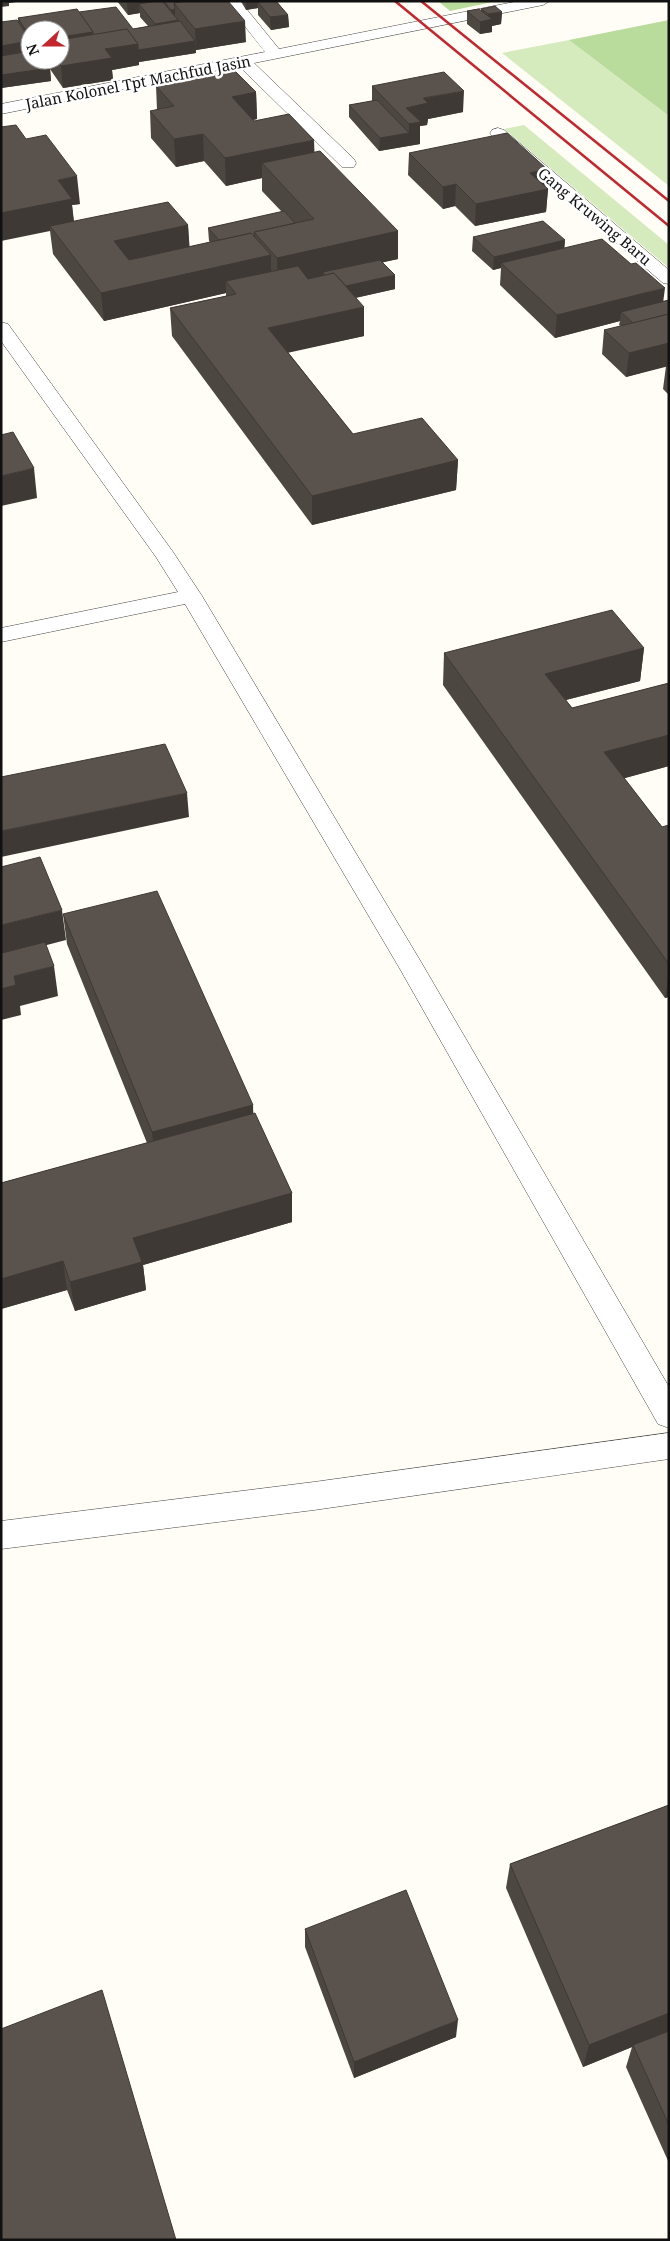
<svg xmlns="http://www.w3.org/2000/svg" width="670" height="2241" viewBox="0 0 670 2241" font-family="'Noto Serif',serif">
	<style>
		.green { fill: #d5ebbd }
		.forest { fill: #b9dc9c }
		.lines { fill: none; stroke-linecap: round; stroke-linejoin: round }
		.street-casing { stroke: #444; stroke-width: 1 }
		.street { fill: #fff; fill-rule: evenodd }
		.rail { stroke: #c4262e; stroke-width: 2.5 }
		.wall { fill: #4d4742; fill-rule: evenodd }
		.shaded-wall { fill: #3f3936 }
		.building { fill: #5a524d; stroke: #3f3936 }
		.labels { text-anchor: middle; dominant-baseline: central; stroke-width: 5; stroke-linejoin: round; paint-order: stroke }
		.far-street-label { font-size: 15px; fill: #111; stroke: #fff }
	</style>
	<rect width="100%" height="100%" fill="#fffdf5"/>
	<g class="green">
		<polygon points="569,40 669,116 669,186 502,53"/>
		<polygon points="524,125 669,245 669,268 504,129"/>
	</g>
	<g class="forest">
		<polygon points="438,1 497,1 450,11"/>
		<polygon points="669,20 669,116 569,40"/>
	</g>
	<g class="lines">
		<g class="street-casing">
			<g id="street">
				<polygon points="225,1 240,1 279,49 519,1 550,1 543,5 254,63 354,159 356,163 354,167 342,167 239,66 1,114 1,104 265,52"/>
				<polygon points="498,128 504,130 669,270 669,284 663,283 492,136 490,133 492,130"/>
				<polygon points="1,322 8,324 173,552 202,596 421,962 669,1387 669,1428 658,1424 400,969 185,604 1,642 1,628 178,592 156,557 1,341"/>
				<polygon points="669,1433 669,1459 314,1510 1,1549 1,1521 314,1482"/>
			</g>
		</g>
		<use href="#street" class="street"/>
		<g class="rail">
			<polyline points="395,1 669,226"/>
			<polyline points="421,1 669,201"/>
		</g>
	</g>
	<g class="wall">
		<path d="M117,1H228L246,42L196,50V53L139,62V65L112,70L113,80L63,88L50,69L51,81L1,88V22H18V18L79,12L133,29L148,26L140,17V13L128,15ZM60,30V60H30V37Z"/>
		<polygon points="241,1 276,1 288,15 289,27 271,30 258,15 258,8 246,10"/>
		<polygon points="481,9 502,12 501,24 492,26 492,32 480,34 467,24 467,11 481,11"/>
		<polygon points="156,86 256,92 257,119 253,120 254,121 314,152 398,231 398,259 383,262 395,289 355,298 364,336 288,352 353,434 458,460 456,490 312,525 172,336 170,308 226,296 226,293 104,321 53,254 50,231 1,127 80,204 72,205 74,221 188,225 189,247 210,242 209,241 208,228 282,212 262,191 262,178 226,186 204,161 176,167 151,138 150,111 157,110"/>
		<polygon points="372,86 463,112 428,119 427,125 420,126 420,144 379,151 349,117 349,105 372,101"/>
		<polygon points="409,153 547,169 545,187 548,189 546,212 475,226 455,206 443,209 408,175"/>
		<polygon points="473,237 565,240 564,248 664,301 669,300 669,395 663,389 666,366 626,377 602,354 604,330 621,326 619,325 620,321 555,338 500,285 501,268 493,270 472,251"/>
		<polygon points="644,648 640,681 566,700 572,708 669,683 669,766 624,778 662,827 669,825 669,997 665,998 443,685 444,653"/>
		<polygon points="63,914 253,1105 253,1113 292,1193 292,1222 143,1265 146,1290 75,1311 67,1290 1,1309 1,1183 147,1143 67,944"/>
		<polygon points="669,1805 669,2163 626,2067 632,2047 583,2067 506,1888 510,1864"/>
		<polygon points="305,1929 456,2037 354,2078 305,1947"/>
	</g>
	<g class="shaded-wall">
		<polygon points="1,1 24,1 9,3 9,6 1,7"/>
		<polygon points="139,1 162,1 139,4 140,13 128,15 127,3"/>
		<polygon points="246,1 270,1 258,2 258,8 246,10"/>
		<polygon points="175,9 175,20 178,20 179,32 156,36 155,24 172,21 171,10"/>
		<polygon points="502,12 501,24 492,26 492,32 480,34 480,22 488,20 488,14"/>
		<polygon points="288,15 289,27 271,30 270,17"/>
		<polygon points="245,21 246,42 196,50 195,29"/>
		<polygon points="93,32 95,53 60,58 60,37"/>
		<polygon points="30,41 30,60 1,67 1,46"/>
		<polygon points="195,41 196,53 139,62 139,65 112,70 113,80 63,88 61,66 98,42 138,44"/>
		<polygon points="50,68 51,81 1,88 1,75"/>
		<polygon points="464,91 463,112 428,119 427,125 420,126 420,144 379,151 380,138 409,133 409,124 406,108 423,98"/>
		<polygon points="256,92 257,119 233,124 232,97"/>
		<polygon points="203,134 204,161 176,167 174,139"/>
		<polygon points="314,140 315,167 262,163 262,178 226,186 225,158"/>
		<polygon points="547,169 545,190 548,189 546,212 475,226 476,204 530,173"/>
		<polygon points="77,176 80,204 72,205 74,226 50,226 50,231 1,241 1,213 58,180"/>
		<polygon points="456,184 455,206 443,209 443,187"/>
		<polygon points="188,225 190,253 117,269 114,241"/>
		<polygon points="398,231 398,259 326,275 323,272 323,276 278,286 277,258"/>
		<polygon points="565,240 564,253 501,263 501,268 493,270 494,257"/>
		<polygon points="271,255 271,283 226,281 226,293 104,321 101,293"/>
		<polygon points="395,275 395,289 337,302 337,288"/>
		<polygon points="665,288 662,311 621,312 620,321 555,338 557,315"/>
		<polygon points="364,307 364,336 269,357 268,328"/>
		<polygon points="669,343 669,366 626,377 629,353"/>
		<polygon points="458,460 456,490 312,525 312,496"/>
		<polygon points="34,468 37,498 1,506 1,476"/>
		<polygon points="644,648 640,681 542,706 545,674"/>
		<polygon points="669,735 669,766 600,785 604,752"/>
		<polygon points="187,793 189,817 1,857 1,831"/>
		<polygon points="62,910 66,940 1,957 1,925"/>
		<polygon points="54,966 58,996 20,1006 21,1015 1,1020 1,989 14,976"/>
		<polygon points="669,973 669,997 665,998"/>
		<polygon points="253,1105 254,1134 155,1161 152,1132"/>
		<polygon points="292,1193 292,1222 143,1265 146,1290 75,1311 70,1282 133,1238"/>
		<polygon points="63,1261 67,1290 1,1309 1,1279"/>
		<polygon points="669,2013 669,2033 633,2045 632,2047 583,2067 589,2045"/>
		<polygon points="458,2020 456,2037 354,2078 354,2062"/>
	</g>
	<g class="building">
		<polygon points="126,1 139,1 127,3"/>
		<polygon points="158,1 162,1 178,20 155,24 139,4"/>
		<polygon points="164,1 187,1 174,3 175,9 171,10"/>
		<polygon points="187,1 228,1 245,21 195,29 174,3"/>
		<polygon points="266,1 276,1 288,15 270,17 258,2"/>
		<polygon points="495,6 502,12 488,14 481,9"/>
		<polygon points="116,7 133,29 180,21 195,41 138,50 138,44 127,29 93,35 93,32 79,12"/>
		<polygon points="77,9 93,32 60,37 60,30 30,30 30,37 18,18"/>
		<polygon points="479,9 492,19 480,22 467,11"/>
		<polygon points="17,20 30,40 30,41 1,46 1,22"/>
		<polygon points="127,29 138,44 105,49 112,58 61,66 57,60 60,60 60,40"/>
		<polygon points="30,51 30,60 45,60 50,68 1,75 1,56"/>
		<polygon points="235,71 256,92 232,97 254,121 289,114 314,140 225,158 203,134 174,139 150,111 174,106 156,86"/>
		<polygon points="444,72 464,91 423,98 428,103 406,108 421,122 409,124 372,86"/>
		<polygon points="377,100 409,133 380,138 349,105"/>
		<polygon points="16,125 26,139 46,135 77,176 58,180 72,199 1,213 1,127"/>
		<polygon points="507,133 547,169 530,173 548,189 476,204 456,184 443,187 409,153"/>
		<polygon points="320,151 398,231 277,258 254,232 314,219 262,163"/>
		<polygon points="168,202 188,225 114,241 129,260 251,233 271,255 101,293 50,226"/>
		<polygon points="284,211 295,223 254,232 255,237 251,233 219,240 208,228"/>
		<polygon points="543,221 565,240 494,257 473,237"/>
		<polygon points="602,239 631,264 636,263 665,288 557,315 501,263"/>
		<polygon points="380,260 395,275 346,286 334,273 325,275 323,272"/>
		<polygon points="298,266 308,279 334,273 364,307 268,328 353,434 422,418 458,460 312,496 170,308 236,294 226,281"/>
		<polygon points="669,300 669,314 633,323 621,312"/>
		<polygon points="669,314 669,343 629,353 604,330"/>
		<polygon points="13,432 34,468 1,476 1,435"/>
		<polygon points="612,610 644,648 545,674 572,708 669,683 669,735 604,752 662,827 669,825 669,964 444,653"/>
		<polygon points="165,744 187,793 1,831 1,777"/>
		<polygon points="40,857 62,910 1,925 1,867"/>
		<polygon points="157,891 253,1105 152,1132 63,914"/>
		<polygon points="45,942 54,966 14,976 16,985 1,989 1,950 2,953"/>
		<polygon points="255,1113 292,1193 133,1238 142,1262 70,1282 63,1261 1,1279 1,1183"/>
		<polygon points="669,1805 669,2013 589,2045 510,1864"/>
		<polygon points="406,1890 458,2020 354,2062 305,1929"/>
		<polygon points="102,1990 176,2240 1,2240 1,2029"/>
		<polygon points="669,2031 669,2125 633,2045"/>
	</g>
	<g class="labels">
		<g class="far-street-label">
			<text transform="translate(138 82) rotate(-11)">Jalan Kolonel Tpt Machfud Jasin</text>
			<text transform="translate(595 216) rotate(40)">Gang Kruwing Baru</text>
		</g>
	</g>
	<rect width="670" height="2241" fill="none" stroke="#111111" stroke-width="5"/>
	<g transform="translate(45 45) rotate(249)"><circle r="24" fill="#ffffff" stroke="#a0a0a0"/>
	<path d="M0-4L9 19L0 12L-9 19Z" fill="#c4262e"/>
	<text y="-8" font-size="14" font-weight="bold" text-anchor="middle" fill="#111111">N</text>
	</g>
</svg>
